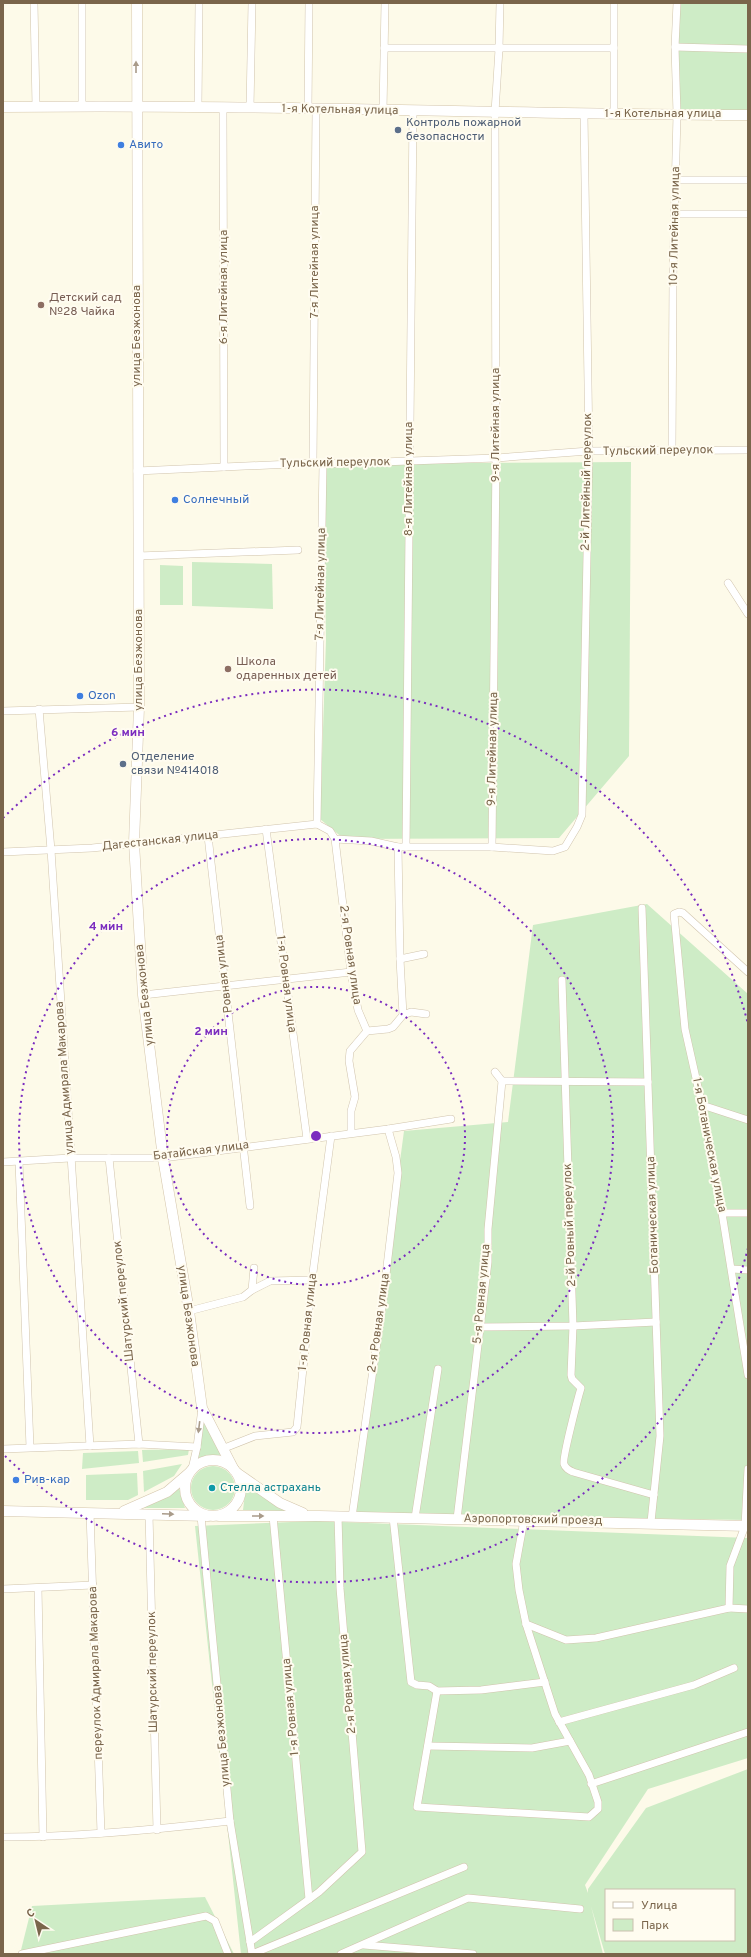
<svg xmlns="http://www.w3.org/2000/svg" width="751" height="1957" viewBox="0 0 751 1957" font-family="Overpass,sans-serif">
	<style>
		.green { fill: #ceecc6; fill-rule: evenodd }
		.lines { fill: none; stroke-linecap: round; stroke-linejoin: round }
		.street-casing { stroke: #d1c4ad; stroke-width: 8 }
		.secondary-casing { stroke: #d4c5ab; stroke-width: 11 }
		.street { stroke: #fff; stroke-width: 7 }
		.secondary { stroke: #fff; stroke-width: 10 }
		.oneway { fill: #a99b8a }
		.ring { fill: none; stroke: #7b2cbf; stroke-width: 2; stroke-dasharray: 2 4 }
		.service-dot { fill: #5c6f8a; stroke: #fffcf0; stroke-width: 1.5 }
		.shop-dot { fill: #3f7fe0; stroke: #fffcf0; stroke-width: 1.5 }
		.education-dot { fill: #8d6e63; stroke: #fffcf0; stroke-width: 1.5 }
		.culture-dot { fill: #0f9aa8; stroke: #fffcf0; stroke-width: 1.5 }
		.labels { text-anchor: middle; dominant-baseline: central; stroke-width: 4; stroke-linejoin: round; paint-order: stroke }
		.street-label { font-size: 12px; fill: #7a654b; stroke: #fffcf0 }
		.service-label { font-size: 12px; fill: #4e5e75; stroke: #fffcf0; text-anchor: start }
		.shop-label { font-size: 12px; fill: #366cbe; stroke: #fffcf0; text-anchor: start }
		.education-label { font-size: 12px; fill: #785e54; stroke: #fffcf0; text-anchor: start }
		.culture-label { font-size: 12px; fill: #0d838f; stroke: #fffcf0; text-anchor: start }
		.centre { fill: #7b2cbf; stroke: #fffcf0; stroke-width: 2 }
		.ring-label { font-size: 12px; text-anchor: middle; font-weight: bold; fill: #7b2cbf; stroke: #fffcf0; stroke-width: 4; stroke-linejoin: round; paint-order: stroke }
	</style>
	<rect width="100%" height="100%" fill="#fdfae9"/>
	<g class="green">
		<polygon points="680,3 748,3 748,111 675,111"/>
		<polygon points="631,462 629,756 559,838 344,839 320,819 326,640 323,464"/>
		<polygon points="192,562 272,564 273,609 192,606"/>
		<polygon points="160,565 183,566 183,605 160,605"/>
		<polygon points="647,904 748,994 748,1520 353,1514 404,1131 508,1122 533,925"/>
		<polygon points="205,1423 221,1455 198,1458 203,1424"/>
		<polygon points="189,1449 188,1455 143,1462 142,1450"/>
		<polygon points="138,1451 139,1463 82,1469 83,1453"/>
		<polygon points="182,1464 174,1476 144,1492 143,1471"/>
		<circle cx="213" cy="1488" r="22"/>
		<polygon points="137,1473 138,1495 128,1500 86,1500 86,1475"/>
		<polygon points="246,1486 285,1509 285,1511 243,1510"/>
		<polygon points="179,1488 185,1508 142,1508"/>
		<path d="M316,1521L748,1538V1758L648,1789L585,1885L588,1893V1889L646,1808L748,1769V1954H605L591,1906L603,1954H241L195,1526ZM606,1890H734V1940H606Z"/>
		<polygon points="205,1897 234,1954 20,1954 32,1906"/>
	</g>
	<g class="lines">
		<g class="street-casing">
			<g id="street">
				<polyline points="34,3 36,107"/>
				<polyline points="82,3 82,106"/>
				<polyline points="675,47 748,49"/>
				<polyline points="384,48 614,48"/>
				<polyline points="198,107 199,3"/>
				<polyline points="223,108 224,467"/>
				<polyline points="250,108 252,3"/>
				<polyline points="308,109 309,3"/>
				<polyline points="383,111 385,3"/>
				<polyline points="614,114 614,3"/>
				<polyline points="676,180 748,180"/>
				<polyline points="675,214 748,214"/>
				<polyline points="672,450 673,277 677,114 675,47 677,3"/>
				<polyline points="313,463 316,110"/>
				<polyline points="137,471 313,463 323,464 496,458 589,451 748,450"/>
				<polyline points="138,556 298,550"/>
				<polyline points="728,583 748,614"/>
				<polyline points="39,709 51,850 90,1446"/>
				<polyline points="3,711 139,707"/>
				<polyline points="317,824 323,464"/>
				<polyline points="266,829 307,1139"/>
				<polyline points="208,836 250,1206"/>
				<polyline points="335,839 351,972 358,1010 367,1031 350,1051 349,1061 355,1097 351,1111 351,1133"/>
				<polyline points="398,847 400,959 403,1015"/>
				<polyline points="406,847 413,111"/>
				<polyline points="492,847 496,458 495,112 499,49 500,3"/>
				<polyline points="3,852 92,848 317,824 330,831 335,839 371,841 398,847 492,847 553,851 565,847 577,827 582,815 589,451 584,114"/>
				<polyline points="642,908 660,1436 651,1522"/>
				<polyline points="400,959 424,954"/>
				<polyline points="748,972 683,913 679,912 674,914 685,1029 702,1105 722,1213 748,1375"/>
				<path d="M562,980L573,1326L571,1375L572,1379L581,1388C578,1398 562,1459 564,1464C565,1468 569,1470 573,1472L654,1495"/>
				<polyline points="143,995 351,972"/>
				<polyline points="367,1031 388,1029 393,1027 403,1015 411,1012 426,1014"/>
				<polyline points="502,1081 648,1082"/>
				<polyline points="702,1105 748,1120"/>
				<polyline points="109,1158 139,1444"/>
				<polyline points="3,1162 70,1158 163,1158 388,1129 451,1119"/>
				<polyline points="19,1162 30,1447"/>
				<polyline points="722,1213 748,1213"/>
				<polyline points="732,1269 748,1270"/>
				<polyline points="252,1290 270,1281 312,1280"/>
				<polyline points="189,1311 243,1297 252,1290 254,1268"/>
				<polyline points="480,1327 573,1326 656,1322"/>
				<polyline points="3,1449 139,1444 197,1447"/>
				<polyline points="222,1449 255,1436 293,1432 297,1427 312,1280 331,1136"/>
				<polyline points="192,1469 197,1447 202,1408"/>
				<polyline points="748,1469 745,1526 730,1566 729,1608 748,1609"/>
				<polyline points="190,1504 201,1516 230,1821 252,1954"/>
				<polyline points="90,1513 101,1833"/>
				<polyline points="149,1514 157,1830"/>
				<polyline points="273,1516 309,1899"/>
				<polyline points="352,1517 383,1300 398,1173 396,1157 388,1129"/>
				<polyline points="393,1517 411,1682 417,1685 429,1686 437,1691 481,1690 545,1682"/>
				<polyline points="415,1518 438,1369"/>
				<polyline points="457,1519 488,1262 488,1229 502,1081 495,1072"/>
				<polyline points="38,1588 43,1837"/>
				<polyline points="3,1589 93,1585"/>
				<polyline points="526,1624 566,1640 596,1638 729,1608"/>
				<polyline points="437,1691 417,1807 589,1817 598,1809 598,1802 589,1775 555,1714 526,1624 519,1590 516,1564 524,1520"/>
				<polyline points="559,1722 694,1685 734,1668"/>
				<polyline points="428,1746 532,1748 570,1741"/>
				<polyline points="591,1784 748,1732"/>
				<path d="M3,1837C79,1837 154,1830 230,1821"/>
				<polyline points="250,1942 319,1892 362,1852 340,1588 338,1516"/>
				<polyline points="364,1945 473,1954"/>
				<polyline points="22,1954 206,1916 215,1921 228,1954"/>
				<polyline points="252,1954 464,1867"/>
				<polyline points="341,1954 468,1898 580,1909"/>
			</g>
		</g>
		<g class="secondary-casing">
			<g id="secondary">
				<polyline points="137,3 139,707 134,843 143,995 163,1158 189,1311 202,1408 234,1470"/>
				<path d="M3,107C251,104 500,114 748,115"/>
				<circle cx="213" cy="1488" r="28"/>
				<polyline points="237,1473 280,1503 303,1513"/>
				<polyline points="3,1511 208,1516"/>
				<polyline points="124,1511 167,1492 188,1474"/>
				<polyline points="219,1516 319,1516 748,1526"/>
			</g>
		</g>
		<use href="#street" class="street"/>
		<use href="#secondary" class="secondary"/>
	</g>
	<defs><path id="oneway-solid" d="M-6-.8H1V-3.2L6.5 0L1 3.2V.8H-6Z"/></defs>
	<g class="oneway">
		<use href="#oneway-solid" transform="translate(136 67) rotate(-90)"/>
		<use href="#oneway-solid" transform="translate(199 1427) rotate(97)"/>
		<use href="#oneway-solid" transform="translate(168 1514) rotate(3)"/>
		<use href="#oneway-solid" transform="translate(258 1516)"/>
	</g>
	<g class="ring">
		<circle cx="316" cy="1136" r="149"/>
		<circle cx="316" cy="1136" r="297"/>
		<path d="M748 1248A446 446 0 0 1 3 1454M3 818A446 446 0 0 1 748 1024"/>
	</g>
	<g class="service-dot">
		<circle cx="398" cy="130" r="4"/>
		<circle cx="123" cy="764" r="4"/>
	</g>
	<g class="shop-dot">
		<circle cx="121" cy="145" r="4"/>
		<circle cx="175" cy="500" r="4"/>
		<circle cx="80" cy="696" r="4"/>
		<circle cx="16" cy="1480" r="4"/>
	</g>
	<g class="education-dot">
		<circle cx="41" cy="305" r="4"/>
		<circle cx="228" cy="669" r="4"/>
	</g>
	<circle class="culture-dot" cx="212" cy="1488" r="4"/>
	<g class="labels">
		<g class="street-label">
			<text transform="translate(340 110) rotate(1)">1-я Котельная улица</text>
			<text x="663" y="114">1-я Котельная улица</text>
			<text transform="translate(675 226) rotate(-89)">10-я Литейная улица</text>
			<text transform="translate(315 262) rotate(-90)">7-я Литейная улица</text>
			<text transform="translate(224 287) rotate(-90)">6-я Литейная улица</text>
			<text transform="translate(137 336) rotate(-90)">улица Безжонова</text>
			<text transform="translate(496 425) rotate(-90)">9-я Литейная улица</text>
			<text transform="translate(658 451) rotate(-1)">Тульский переулок</text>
			<text transform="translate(335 463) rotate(-1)">Тульский переулок</text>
			<text transform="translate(409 479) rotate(-90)">8-я Литейная улица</text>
			<text transform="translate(587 482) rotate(-89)">2-й Литейный переулок</text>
			<text transform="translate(321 584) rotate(-89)">7-я Литейная улица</text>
			<text transform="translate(139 660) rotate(-90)">улица Безжонова</text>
			<text transform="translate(493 749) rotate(-89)">9-я Литейная улица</text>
			<text transform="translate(160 841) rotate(-6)">Дагестанская улица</text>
			<text transform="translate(350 955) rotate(82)">2-я Ровная улица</text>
			<text transform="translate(224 974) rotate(-97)">Ровная улица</text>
			<text transform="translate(286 984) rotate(83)">1-я Ровная улица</text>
			<text transform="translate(145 995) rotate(-96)">улица Безжонова</text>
			<text transform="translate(65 1078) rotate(-94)">улица Адмирала Макарова</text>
			<text transform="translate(709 1145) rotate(79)">1-я Ботаническая улица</text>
			<text transform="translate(201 1151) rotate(-7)">Батайская улица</text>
			<text transform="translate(653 1215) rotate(-92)">Ботаническая улица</text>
			<text transform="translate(570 1225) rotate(-92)">2-й Ровный переулок</text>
			<text transform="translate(482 1294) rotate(-85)">5-я Ровная улица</text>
			<text transform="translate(124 1301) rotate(-96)">Шатурский переулок</text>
			<text transform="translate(188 1316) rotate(82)">улица Безжонова</text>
			<text transform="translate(308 1322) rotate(-84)">1-я Ровная улица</text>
			<text transform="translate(379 1323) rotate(-82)">2-я Ровная улица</text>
			<text transform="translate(533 1520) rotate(1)">Аэропортовский проезд</text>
			<text transform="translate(153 1672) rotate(-91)">Шатурский переулок</text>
			<text transform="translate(96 1673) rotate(-92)">переулок Адмирала Макарова</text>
			<text transform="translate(348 1684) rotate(-95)">2-я Ровная улица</text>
			<text transform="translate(291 1707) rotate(-95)">1-я Ровная улица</text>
			<text transform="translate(222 1736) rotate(-95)">улица Безжонова</text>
		</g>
		<g class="service-label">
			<text x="406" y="123">Контроль пожарной<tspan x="406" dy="14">безопасности</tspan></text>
			<text x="131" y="757">Отделение<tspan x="131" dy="14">связи №414018</tspan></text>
		</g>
		<g class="shop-label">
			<text x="129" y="145">Авито</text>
			<text x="183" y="500">Солнечный</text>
			<text x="88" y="696">Ozon</text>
			<text x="24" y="1480">Рив-кар</text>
		</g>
		<g class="education-label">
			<text x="49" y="298">Детский сад<tspan x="49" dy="14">№28 Чайка</tspan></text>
			<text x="236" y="662">Школа<tspan x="236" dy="14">одаренных детей</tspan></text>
		</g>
		<g class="culture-label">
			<text x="220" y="1488">Стелла астрахань</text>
		</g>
	</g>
	<circle cx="316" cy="1136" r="6" class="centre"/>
	<g class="ring-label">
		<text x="128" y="736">6 мин</text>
		<text x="106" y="930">4 мин</text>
		<text x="211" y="1035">2 мин</text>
	</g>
	<rect width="751" height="1957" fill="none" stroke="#7a654b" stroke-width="8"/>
	<rect x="605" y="1889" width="130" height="52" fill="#fffcf0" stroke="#cac0ae"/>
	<rect x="613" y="1902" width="20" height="6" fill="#ffffff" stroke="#cac0ae"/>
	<text x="641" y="1909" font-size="12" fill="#7a654b">Улица</text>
	<rect x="613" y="1919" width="20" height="12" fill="#ceecc6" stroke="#cac0ae"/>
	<text x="641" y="1929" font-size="12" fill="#7a654b">Парк</text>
	<g transform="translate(36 1921) rotate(325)" stroke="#fffcf0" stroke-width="3" paint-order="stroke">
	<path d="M0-3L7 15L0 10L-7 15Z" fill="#7a654b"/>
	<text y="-6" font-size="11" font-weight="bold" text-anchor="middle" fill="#7a654b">С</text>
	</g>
</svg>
